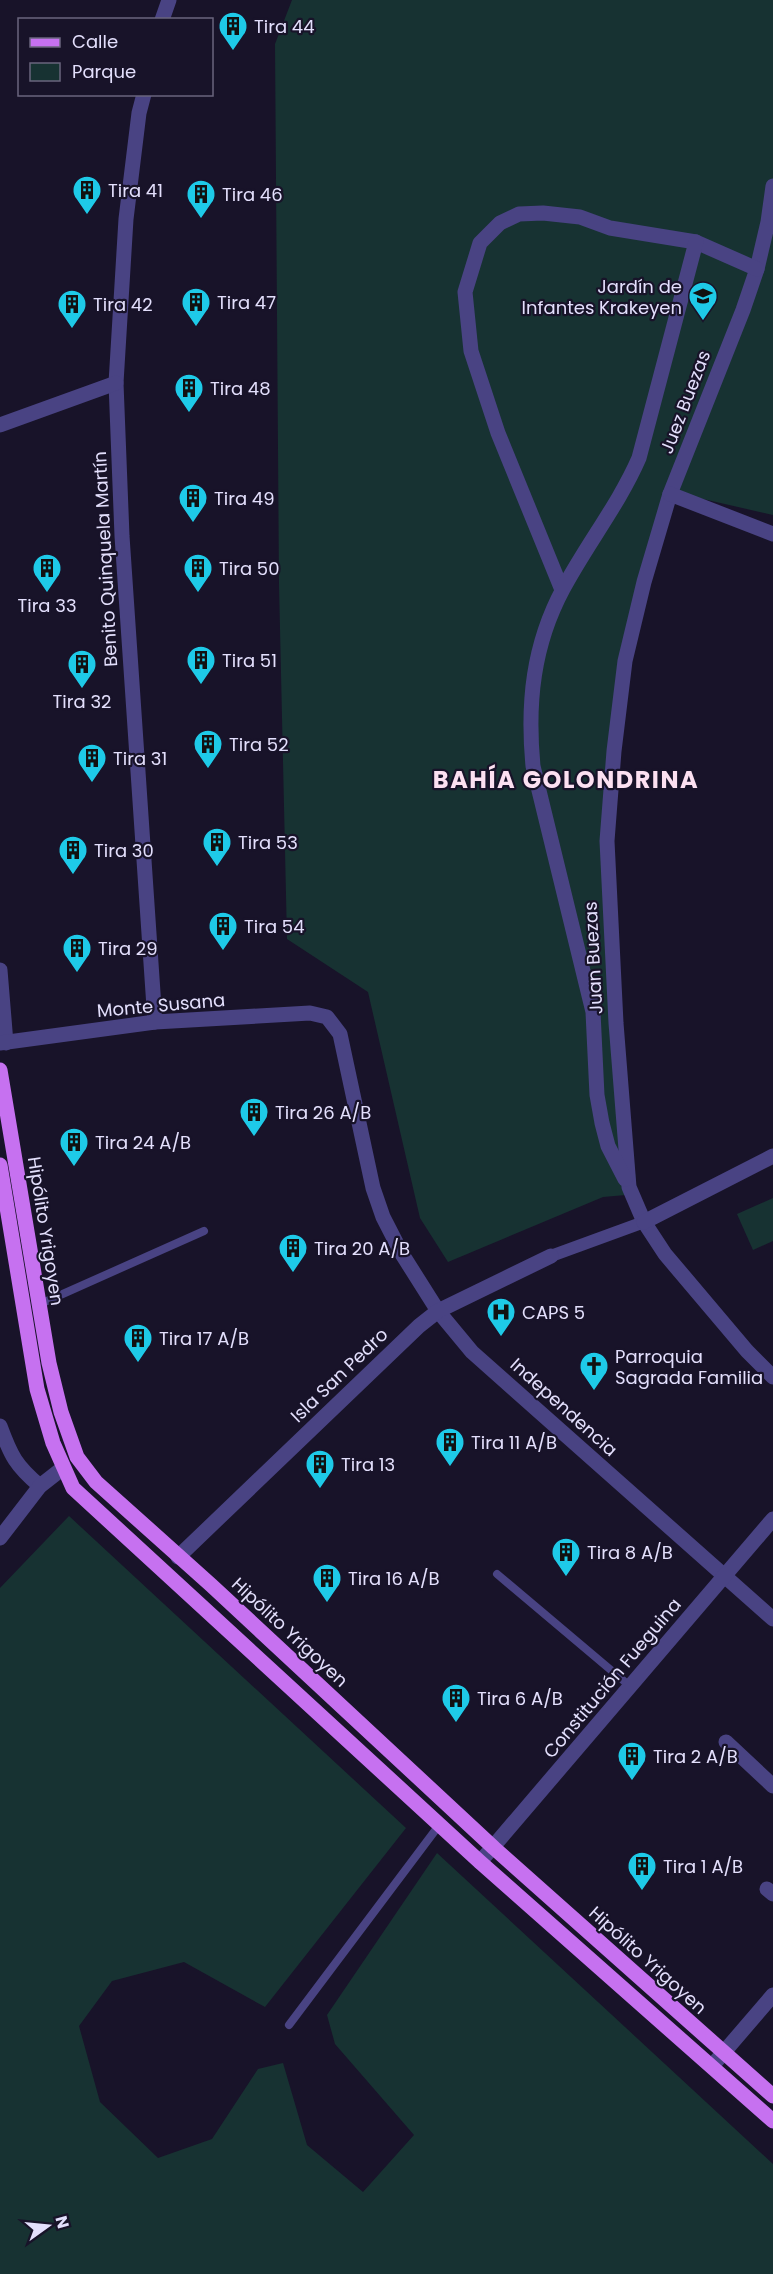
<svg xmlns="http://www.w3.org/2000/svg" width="773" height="2274" viewBox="0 0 773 2274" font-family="Poppins,sans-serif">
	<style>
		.green { fill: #173232 }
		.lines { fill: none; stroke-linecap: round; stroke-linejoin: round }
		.service { stroke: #494383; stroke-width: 8 }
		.pedestrian { stroke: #494383; stroke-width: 12 }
		.minor { stroke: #494383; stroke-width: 15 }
		.primary { stroke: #c671f0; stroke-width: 15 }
		.labels { text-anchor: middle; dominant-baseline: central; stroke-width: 4.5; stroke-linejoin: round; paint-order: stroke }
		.poi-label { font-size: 18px; fill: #e3dffc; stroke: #181329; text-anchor: start }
		.street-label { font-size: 18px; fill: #e3dffc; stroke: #181329 }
		.district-label { font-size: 24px; font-weight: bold; letter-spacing: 1.5px; fill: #fce0f1; stroke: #181329 }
	</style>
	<rect width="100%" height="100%" fill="#181329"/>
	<g class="green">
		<polygon points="292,0 773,0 773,515 668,491 623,660 605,841 637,1194 603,1197 448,1262 420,1218 368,992 287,939 279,584 275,44"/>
		<polygon points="773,1198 773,1241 753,1250 737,1214"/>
		<polygon points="69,1516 406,1828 265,2007 184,1962 112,1981 79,2026 100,2102 158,2158 212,2139 258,2069 283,2063 307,2145 363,2192 414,2135 335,2044 327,2015 437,1853 773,2164 773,2274 0,2274 0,1588"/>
	</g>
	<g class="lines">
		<g class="service">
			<polyline points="38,1305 204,1231"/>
			<polyline points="497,1574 631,1687"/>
			<polyline points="289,2025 440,1824"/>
		</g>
		<polyline class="pedestrian" points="551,1256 644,1222"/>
		<g class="minor">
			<polyline points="162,20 169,0"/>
			<polyline points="144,94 139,113 126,219 116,383 122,536 155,1022"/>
			<polyline points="773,186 768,222 757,269 743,310 670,494 644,582 625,661 614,751 607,841 616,1023 629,1187 644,1222 665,1254 747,1351 773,1377"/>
			<polyline points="0,425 116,383"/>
			<polyline points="670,494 773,534"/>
			<polyline points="562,590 498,433 471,351 465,292 480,243 500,223 519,214 543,213 580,217 610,228 696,242 757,269"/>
			<polyline points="0,970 6,1043"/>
			<polyline points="0,1043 155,1022 310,1013 327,1017 340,1034 373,1188 383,1217 402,1254 438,1311 472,1352 773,1619"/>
			<path d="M625,1179L608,1146L602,1123L597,1095L593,1012L533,766C527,703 533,645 563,589C587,544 619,504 639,458L696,242"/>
			<polyline points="644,1222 773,1156"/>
			<path d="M0,1426C11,1456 16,1466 40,1486"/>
			<polyline points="0,1538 40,1486 63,1468"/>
			<polyline points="178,1557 419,1326 438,1311 551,1256"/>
			<polyline points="726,1742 773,1786"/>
			<polyline points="480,1862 773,1519"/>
			<polyline points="767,1889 773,1894"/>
			<polyline points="712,2066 773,1995"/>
		</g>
		<g class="primary">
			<polyline points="0,1070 49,1363 61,1412 77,1457 96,1482 211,1585 494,1848 773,2096"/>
			<polyline points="0,1165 37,1389 53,1443 73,1488 480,1862 773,2121"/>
		</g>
	</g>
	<defs>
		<g id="building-pin" transform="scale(1.5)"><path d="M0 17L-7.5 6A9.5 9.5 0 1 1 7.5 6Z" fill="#1ecae8" stroke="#181329"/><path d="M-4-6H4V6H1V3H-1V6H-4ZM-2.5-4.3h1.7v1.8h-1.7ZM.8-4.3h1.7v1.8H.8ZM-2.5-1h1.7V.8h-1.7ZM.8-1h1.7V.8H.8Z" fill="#111"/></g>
		<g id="school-pin" transform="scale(1.5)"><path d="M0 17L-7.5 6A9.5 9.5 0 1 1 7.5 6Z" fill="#1ecae8" stroke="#181329"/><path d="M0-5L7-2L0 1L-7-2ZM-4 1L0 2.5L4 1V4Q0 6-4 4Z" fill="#111"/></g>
		<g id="hospital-pin" transform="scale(1.5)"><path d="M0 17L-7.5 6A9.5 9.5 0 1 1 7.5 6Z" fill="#1ecae8" stroke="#181329"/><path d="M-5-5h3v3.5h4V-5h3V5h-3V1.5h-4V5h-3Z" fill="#111"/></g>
		<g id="church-pin" transform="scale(1.5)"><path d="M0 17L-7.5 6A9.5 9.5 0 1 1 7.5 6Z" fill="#1ecae8" stroke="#181329"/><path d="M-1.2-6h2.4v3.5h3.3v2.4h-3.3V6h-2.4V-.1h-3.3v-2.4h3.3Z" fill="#111"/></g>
	</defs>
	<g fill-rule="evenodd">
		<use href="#building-pin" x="233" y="26"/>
		<use href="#building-pin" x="87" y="190"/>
		<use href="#building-pin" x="201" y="194"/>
		<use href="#school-pin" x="703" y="296"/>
		<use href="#building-pin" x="196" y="302"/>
		<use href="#building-pin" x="72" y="304"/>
		<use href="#building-pin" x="189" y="388"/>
		<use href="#building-pin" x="193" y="498"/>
		<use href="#building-pin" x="47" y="568"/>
		<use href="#building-pin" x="198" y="568"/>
		<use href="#building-pin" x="201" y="660"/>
		<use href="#building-pin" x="82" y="664"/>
		<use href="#building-pin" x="208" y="744"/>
		<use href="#building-pin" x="92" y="758"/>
		<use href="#building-pin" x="217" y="842"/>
		<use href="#building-pin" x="73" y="850"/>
		<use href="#building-pin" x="223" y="926"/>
		<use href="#building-pin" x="77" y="948"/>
		<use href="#building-pin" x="254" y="1112"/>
		<use href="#building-pin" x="74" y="1142"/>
		<use href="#building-pin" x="293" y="1248"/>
		<use href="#hospital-pin" x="501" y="1312"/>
		<use href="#building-pin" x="138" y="1338"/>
		<use href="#church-pin" x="594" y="1366"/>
		<use href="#building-pin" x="450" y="1442"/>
		<use href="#building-pin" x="320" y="1464"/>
		<use href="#building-pin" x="566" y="1552"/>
		<use href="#building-pin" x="327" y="1578"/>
		<use href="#building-pin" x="456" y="1698"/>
		<use href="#building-pin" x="632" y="1756"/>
		<use href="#building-pin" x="642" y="1866"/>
	</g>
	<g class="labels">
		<g class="poi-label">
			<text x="254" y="26">Tira 44</text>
			<text x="108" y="190">Tira 41</text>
			<text x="222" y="194">Tira 46</text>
			<text x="682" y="286" text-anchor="end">Jardín de<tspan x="682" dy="21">Infantes Krakeyen</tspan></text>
			<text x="217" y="302">Tira 47</text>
			<text x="93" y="304">Tira 42</text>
			<text x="210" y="388">Tira 48</text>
			<text x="214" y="498">Tira 49</text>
			<text x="219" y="568">Tira 50</text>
			<text x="47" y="605" text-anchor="middle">Tira 33</text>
			<text x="222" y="660">Tira 51</text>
			<text x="82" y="701" text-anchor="middle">Tira 32</text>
			<text x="229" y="744">Tira 52</text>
			<text x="113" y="758">Tira 31</text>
			<text x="238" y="842">Tira 53</text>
			<text x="94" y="850">Tira 30</text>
			<text x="244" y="926">Tira 54</text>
			<text x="98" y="948">Tira 29</text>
			<text x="275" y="1112">Tira 26 A/B</text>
			<text x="95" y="1142">Tira 24 A/B</text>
			<text x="314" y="1248">Tira 20 A/B</text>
			<text x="522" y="1312">CAPS 5</text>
			<text x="159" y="1338">Tira 17 A/B</text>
			<text x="615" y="1356">Parroquia<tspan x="615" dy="21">Sagrada Familia</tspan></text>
			<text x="471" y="1442">Tira 11 A/B</text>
			<text x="341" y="1464">Tira 13</text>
			<text x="587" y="1552">Tira 8 A/B</text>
			<text x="348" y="1578">Tira 16 A/B</text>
			<text x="477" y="1698">Tira 6 A/B</text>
			<text x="653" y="1756">Tira 2 A/B</text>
			<text x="663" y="1866">Tira 1 A/B</text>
		</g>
		<g class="street-label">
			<text transform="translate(685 402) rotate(-69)">Juez Buezas</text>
			<text transform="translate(105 559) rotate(-93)">Benito Quinquela Martín</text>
			<text transform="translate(593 958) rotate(-93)">Juan Buezas</text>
			<text transform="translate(161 1005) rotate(-5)">Monte Susana</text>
			<text transform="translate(46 1231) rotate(81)">Hipólito Yrigoyen</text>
			<text transform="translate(339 1375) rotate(-44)">Isla San Pedro</text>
			<text transform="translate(564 1407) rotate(42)">Independencia</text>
			<text transform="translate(290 1632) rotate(43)">Hipólito Yrigoyen</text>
			<text transform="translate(612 1678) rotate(-50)">Constitución Fueguina</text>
			<text transform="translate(648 1960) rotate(42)">Hipólito Yrigoyen</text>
		</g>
		<g class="district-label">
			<text x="566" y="779">BAHÍA GOLONDRINA</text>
		</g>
	</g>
	<rect x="18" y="18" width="195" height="78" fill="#181329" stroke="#69657d" stroke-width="1.5"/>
	<rect x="30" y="38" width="30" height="9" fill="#c671f0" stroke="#69657d" stroke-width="1.5"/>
	<text x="72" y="48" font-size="18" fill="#e3dffc">Calle</text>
	<rect x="30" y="63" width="30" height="18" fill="#173232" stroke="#69657d" stroke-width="1.5"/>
	<text x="72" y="78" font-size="18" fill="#e3dffc">Parque</text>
	<g transform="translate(48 2226) rotate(75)" stroke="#181329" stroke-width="4.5" paint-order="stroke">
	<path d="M0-4.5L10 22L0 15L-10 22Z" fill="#e3dffc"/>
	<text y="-9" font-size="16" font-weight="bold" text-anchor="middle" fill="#e3dffc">N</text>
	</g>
</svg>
